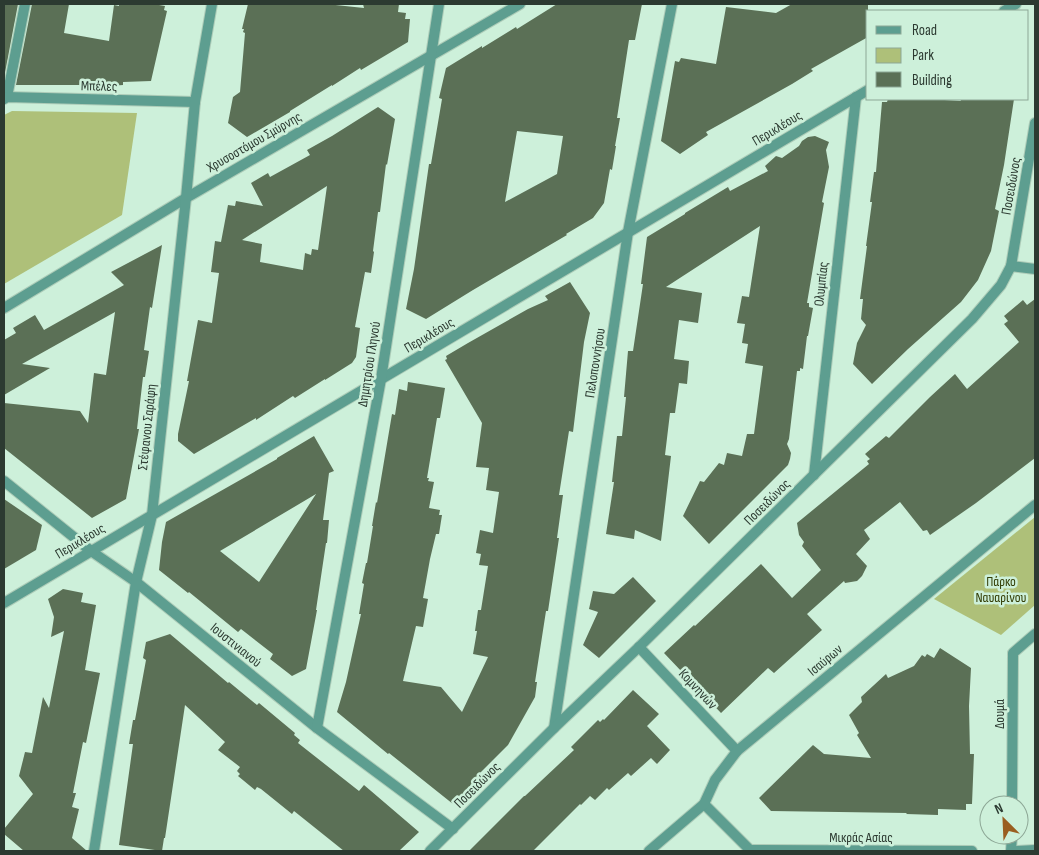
<svg xmlns="http://www.w3.org/2000/svg" width="1039" height="855" viewBox="0 0 1039 855" font-family="'Sofia Sans Condensed',sans-serif">
	<style>
		.green { fill: #aec079 }
		.building { fill: #5b7056; fill-rule: evenodd }
		.lines { fill: none; stroke-linecap: round; stroke-linejoin: round }
		.minor-casing { stroke: #adccb8; stroke-width: 12 }
		.minor { stroke: #5d9e90; stroke-width: 10 }
		.labels { text-anchor: middle; dominant-baseline: central; stroke-width: 5; stroke-linejoin: round; paint-order: stroke }
		.street-label { font-size: 14px; fill: #2c3a31; stroke: #cdf0da }
		.park-label { font-size: 14px; fill: #333d05; stroke: #cdf0da }
	</style>
	<rect width="100%" height="100%" fill="#cdf0da"/>
	<g class="green">
		<polygon points="12,111 137,113 122,215 4,284 4,115"/>
		<polygon points="1035,517 1035,605 1001,635 934,599"/>
	</g>
	<g class="building">
		<polygon points="4,4 18,4 4,78"/>
		<polygon points="32,4 69,4 64,33 109,41 114,5 119,6 119,4 153,4 165,6 164,10 167,11 151,81 123,82 123,85 95,87 95,85 16,85"/>
		<polygon points="248,4 326,4 364,8 363,4 399,4 398,12 406,13 405,19 410,19 408,42 361,70 360,68 332,86 332,85 290,111 290,112 247,137 228,123 233,97 240,92 245,33 243,32 244,29 242,29"/>
		<path d="M557,4H642L635,40H629L617,118H620L615,146H616L612,170L610,169L604,203L593,218L566,234L567,235L473,290L426,319L406,309L414,269L429,164H431L442,99L439,98L446,68L482,46V48L516,27L517,29ZM517,131L563,136L557,174L505,202Z"/>
		<polygon points="792,4 868,4 868,37 811,69 813,71 792,84 706,132 708,135 680,154 661,141 675,61 679,62 681,58 716,64 726,7 776,13"/>
		<polygon points="888,99 928,99 961,101 960,99 1014,99 1004,165 995,209 999,211 991,251 978,280 961,302 908,349 872,384 853,364 857,343 866,325 861,319 863,299 860,299 867,246 866,246 872,202 870,202 874,172 876,172 882,102 887,102"/>
		<path d="M378,107L395,119L387,165L386,164L380,212H378L373,251L374,252L371,273L365,272L355,327L360,328L356,357L352,363L325,380V379L295,398L293,396L256,420V418L194,454L178,441V434L189,381H187L198,320L212,323L219,273L211,272L215,241L221,242L228,205L235,206L236,201L263,206L251,183L268,173L270,177L310,155L307,150L332,136ZM327,186L318,250L312,249L311,255L305,253L303,270L260,262L262,244L242,240Z"/>
		<polygon points="815,136 829,142 826,150 829,167 822,202 824,203 807,303 809,303 809,307 813,308 808,336 807,336 803,369 800,368 800,371 797,371 789,439 787,444 791,453 790,459 788,465 709,544 683,516 700,481 704,482 719,463 724,465 727,453 742,456 747,434 754,434 763,366 745,363 748,344 742,343 745,324 737,323 742,296 749,297 760,226 666,287 702,293 698,323 679,320 674,359 689,361 687,384 679,383 675,413 670,413 665,455 671,456 661,541 635,530 634,539 606,534 614,482 612,482 617,436 622,436 626,397 624,397 628,351 633,351 643,284 641,284 647,237 685,214 685,213 728,187 730,191 768,171 765,166 776,156 782,158 799,146 802,141 808,137"/>
		<polygon points="162,245 152,308 150,307 144,350 149,351 145,377 143,377 137,429 139,429 126,499 92,518 4,448 4,403 80,411 88,423 94,373 106,375 115,312 22,364 50,368 4,395 4,340 16,333 13,328 35,315 44,330 124,285 111,272"/>
		<polygon points="570,282 590,313 584,342 573,432 569,431 559,495 563,495 557,538 559,538 548,611 546,611 535,682 537,682 535,697 508,745 474,779 476,781 453,804 389,753 388,754 337,712 346,682 361,614 359,614 364,584 362,583 366,563 367,563 373,526 372,526 376,502 377,503 392,414 395,415 399,389 407,391 408,382 445,388 440,418 437,418 427,478 429,478 428,481 434,482 429,508 440,510 439,515 442,515 439,534 436,534 430,559 423,598 428,599 423,627 416,626 403,681 441,687 462,712 488,657 473,654 477,631 475,631 478,610 481,610 488,566 479,565 481,554 476,553 480,530 493,533 499,492 486,490 489,468 476,467 482,423 445,360 447,359 446,356 468,343 528,309 548,300 545,296"/>
		<polygon points="1035,299 1035,458 976,503 930,535 927,530 923,531 900,502 864,530 870,539 856,554 867,566 862,576 857,581 845,583 844,581 807,614 822,630 774,673 768,668 721,713 664,653 694,625 695,626 761,564 792,598 821,570 802,546 804,542 799,535 797,523 869,464 867,461 870,459 865,454 886,436 889,438 930,397 955,374 967,389 1019,342 1004,324 1008,321 1004,316 1023,300 1027,305"/>
		<path d="M314,436L334,471L329,473L323,520H329L327,543H326L316,610H317L306,669L292,676L270,659L273,654L241,629L238,632L189,592L188,593L159,570L162,542L166,522L277,459V458ZM316,494L259,582L220,551Z"/>
		<polygon points="4,499 42,525 36,550 4,569"/>
		<polygon points="633,577 656,601 599,658 583,645 598,612 589,609 593,591 614,594"/>
		<polygon points="63,589 83,593 81,602 96,605 85,670 100,673 86,743 83,742 73,793 76,793 72,807 79,809 72,838 87,851 24,851 4,834 4,829 33,794 19,776 25,752 32,753 43,697 49,708 64,631 51,637 54,617 48,599"/>
		<polygon points="170,634 228,683 229,682 257,705 259,703 295,733 294,735 300,740 298,743 359,791 364,785 419,832 399,851 344,851 294,811 292,814 261,789 257,787 255,790 238,776 240,774 237,771 240,767 218,750 225,742 185,705 165,838 164,838 162,851 119,845 133,744 129,744 133,720 135,720 146,660 143,658 146,642"/>
		<polygon points="940,648 971,668 969,706 970,754 974,754 972,804 966,804 966,810 938,809 938,815 906,814 907,813 771,811 759,798 813,745 824,754 871,758 857,735 859,733 849,715 862,702 861,697 886,674 888,678 914,666 922,655 925,657 927,654 934,658"/>
		<polygon points="633,690 659,714 647,726 670,750 657,764 651,758 631,776 628,773 609,790 607,788 595,800 590,796 581,805 580,804 533,851 469,851 524,796 525,796 574,750 571,747 598,720 600,722 603,719 604,720"/>
	</g>
	<g class="lines">
		<g class="minor-casing">
			<g id="minor">
				<polyline points="1004,11 1016,4"/>
				<polyline points="7,97 25,4"/>
				<polyline points="4,99 7,97 195,102"/>
				<polyline points="1011,266 1035,269"/>
				<polyline points="4,308 186,198 520,4"/>
				<polyline points="814,475 856,97"/>
				<polyline points="4,481 91,551 136,582 317,728 453,829"/>
				<polyline points="4,603 868,90"/>
				<polyline points="639,647 737,751"/>
				<polyline points="317,728 381,379 439,4"/>
				<polyline points="554,728 628,232 672,4"/>
				<polyline points="704,804 751,851"/>
				<polyline points="1012,805 1013,653 1035,634"/>
				<polyline points="749,850 972,851"/>
				<polyline points="94,851 136,582 152,515 186,198 195,102 212,4"/>
				<polyline points="430,851 554,728 639,647 972,319 1001,285 1011,266 1035,123"/>
				<polyline points="649,851 704,804 715,780 737,751 1035,505"/>
				<polyline points="1011,851 1012,835"/>
				<polyline points="1017,851 1035,850"/>
			</g>
		</g>
		<use href="#minor" class="minor"/>
	</g>
	<g class="labels">
		<g class="street-label">
			<text transform="translate(99 86) rotate(1)">Μπέλες</text>
			<text transform="translate(777 128) rotate(-31)">Περικλέους</text>
			<text transform="translate(254 142) rotate(-30)">Χρυσοστόμου Σμύρνης</text>
			<text transform="translate(1011 186) rotate(-80)">Ποσειδώνος</text>
			<text transform="translate(821 284) rotate(-84)">Ολυμπίας</text>
			<text transform="translate(429 335) rotate(-31)">Περικλέους</text>
			<text transform="translate(595 363) rotate(-81)">Πελοποννήσου</text>
			<text transform="translate(369 364) rotate(-81)">Δημητρίου Γληνού</text>
			<text transform="translate(147 427) rotate(-84)">Στέφανου Σαράφη</text>
			<text transform="translate(767 502) rotate(-45)">Ποσειδώνος</text>
			<text transform="translate(80 541) rotate(-31)">Περικλέους</text>
			<text transform="translate(236 645) rotate(39)">Ιουστινιανού</text>
			<text transform="translate(825 660) rotate(-40)">Ισαύρων</text>
			<text transform="translate(698 689) rotate(47)">Κομνηνών</text>
			<text transform="translate(999 714) rotate(-90)">Δουμά</text>
			<text transform="translate(477 785) rotate(-45)">Ποσειδώνος</text>
			<text x="861" y="837">Μικράς Ασίας</text>
		</g>
		<g class="park-label">
			<text x="1001" y="581">Πάρκο<tspan x="1001" dy="16">Ναυαρίνου</tspan></text>
		</g>
	</g>
	<rect width="1039" height="855" fill="none" stroke="#2c3a31" stroke-width="10"/>
	<rect x="866" y="10" width="162" height="90" fill="#cdf0da" stroke="#8da796"/>
	<rect x="876" y="26" width="25" height="8" fill="#5d9e90" stroke="#8da796"/>
	<text x="912" y="35" font-size="15" fill="#2c3a31">Road</text>
	<rect x="876" y="48" width="25" height="15" fill="#aec079" stroke="#8da796"/>
	<text x="912" y="60" font-size="15" fill="#2c3a31">Park</text>
	<rect x="876" y="72" width="25" height="15" fill="#5b7056" stroke="#8da796"/>
	<text x="912" y="85" font-size="15" fill="#2c3a31">Building</text>
	<g transform="translate(1004 820) rotate(336)"><circle r="24" fill="#cdf0da" stroke="#8da796"/>
	<path d="M0-4L9 19L0 12L-9 19Z" fill="#9a5e20"/>
	<text y="-8" font-size="14" font-weight="bold" text-anchor="middle" fill="#2c3a31">N</text>
	</g>
</svg>
